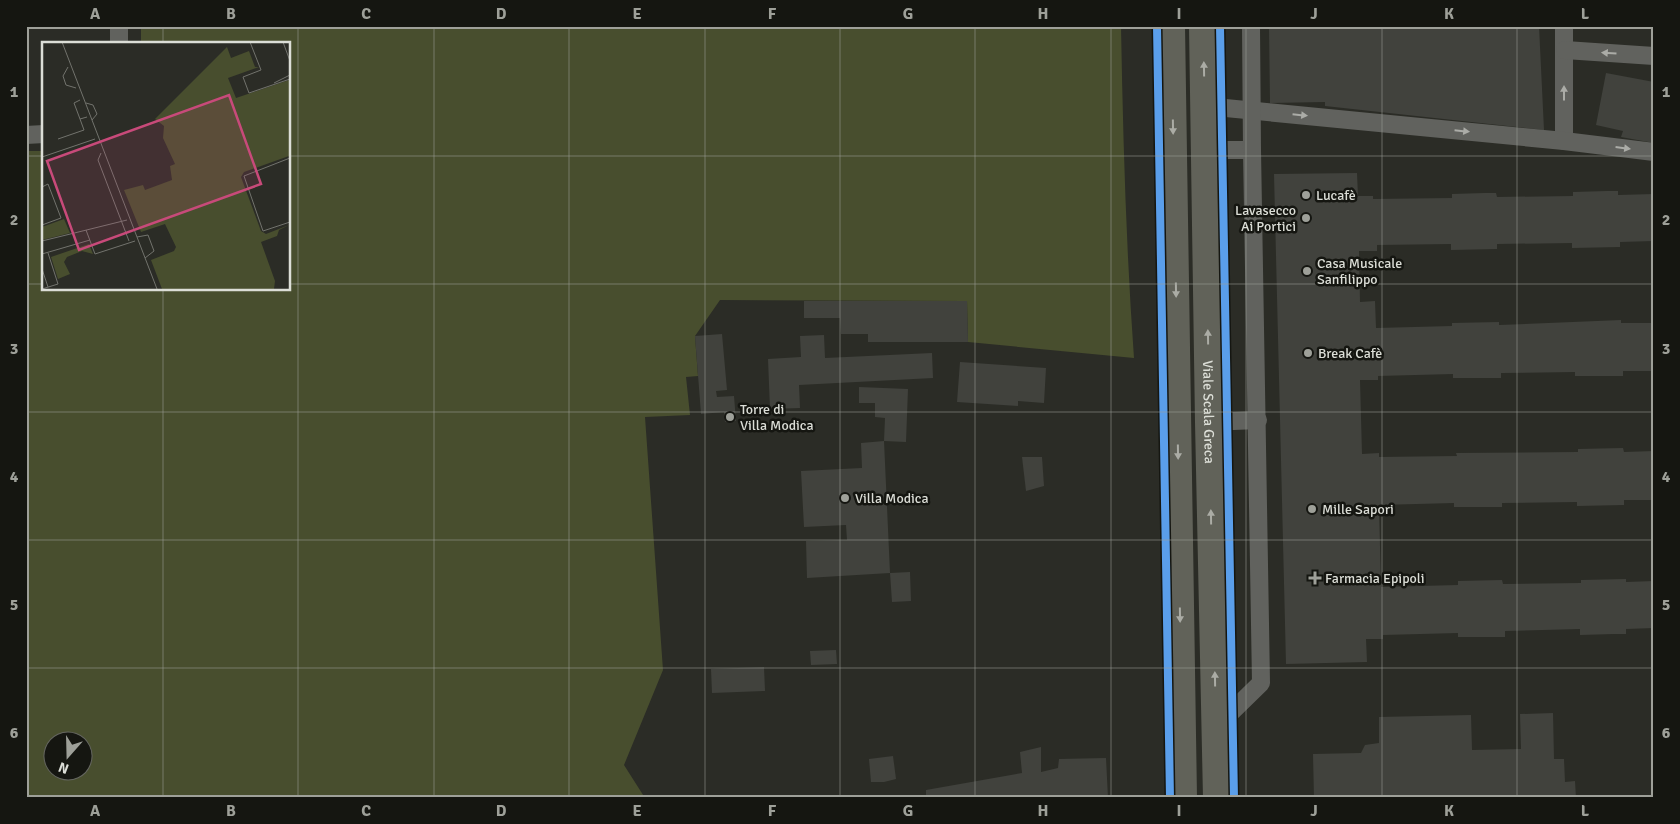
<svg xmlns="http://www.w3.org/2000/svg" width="1680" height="824" viewBox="0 0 1680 824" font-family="Signika,sans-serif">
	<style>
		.green { fill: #484e2e; fill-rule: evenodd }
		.building { fill: #41423d }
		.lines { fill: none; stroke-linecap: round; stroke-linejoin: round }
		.lane { stroke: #61625e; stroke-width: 18 }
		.primary { stroke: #616259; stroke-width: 28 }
		.cycleway-casing { stroke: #151611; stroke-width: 11 }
		.cycleway { stroke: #5a9eea; stroke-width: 8 }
		.oneway { fill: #abaca7 }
		.oneway2 { fill: #abaca5 }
		.grid { fill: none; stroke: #9ea099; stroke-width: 1; stroke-opacity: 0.55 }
		.poi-dot { fill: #9ea099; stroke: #151611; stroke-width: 2 }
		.labels { text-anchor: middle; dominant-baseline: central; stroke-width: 5; stroke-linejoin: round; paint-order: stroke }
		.poi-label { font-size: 14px; fill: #dcded7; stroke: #151611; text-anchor: start }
		.street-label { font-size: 14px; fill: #dcded7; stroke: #151611 }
		.inset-road { fill: none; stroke: #72736d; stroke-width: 1 }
		.view { fill: #c84a7a; fill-opacity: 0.15; stroke: #c84a7a; stroke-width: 2.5 }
		.inset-edge { fill: none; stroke: #dcded7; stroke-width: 2.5 }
		.neatline { fill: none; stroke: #9ea099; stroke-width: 2 }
		.grid-label { font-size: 16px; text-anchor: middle; font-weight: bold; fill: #9ea099 }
	</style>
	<rect width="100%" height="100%" fill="#2b2c26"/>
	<path class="green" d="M141,26H1121C1123,137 1126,247 1134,358L968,342L967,301L720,300L695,336L698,376L686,377L690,415L645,417L663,670L624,765L645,798H26V151H44V289H289V44H141ZM52,742H82V772H52Z"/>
	<g class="building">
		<polygon points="1269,26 1539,26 1544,130 1325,106 1325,102 1270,103"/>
		<polygon points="1606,73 1654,82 1654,143 1621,137 1623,131 1596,125"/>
		<polygon points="1357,173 1358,196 1373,196 1373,199 1452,198 1452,194 1485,193 1496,193 1497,197 1573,196 1573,192 1607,191 1618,191 1618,195 1654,194 1654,241 1620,242 1620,247 1572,248 1572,243 1497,244 1497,249 1451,250 1451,244 1377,245 1377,251 1359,251 1360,302 1375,301 1376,328 1452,326 1452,323 1499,322 1499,325 1621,320 1621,323 1654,323 1654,371 1623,371 1623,376 1575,376 1575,372 1501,373 1501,378 1453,378 1453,374 1378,376 1378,380 1360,380 1362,454 1379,453 1379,457 1457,456 1456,453 1578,452 1578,449 1623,448 1624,452 1654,451 1654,500 1624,500 1624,505 1577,506 1577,502 1502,503 1502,507 1454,507 1454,503 1379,505 1381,587 1458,585 1458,581 1502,580 1503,584 1581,583 1581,580 1626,579 1626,582 1654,581 1654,628 1626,629 1626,634 1614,634 1580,635 1580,629 1505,631 1505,637 1458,637 1458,633 1383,635 1383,639 1366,639 1367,662 1286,664 1274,174"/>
		<polygon points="804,301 967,301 968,342 868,342 868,334 841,334 840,318 804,318"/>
		<polygon points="722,334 727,390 716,391 717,397 734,396 736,421 725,422 724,412 701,414 695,336"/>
		<polygon points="824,335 825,358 932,353 933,378 799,385 800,408 770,409 768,359 801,357 800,336"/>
		<polygon points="960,362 1046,368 1044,403 1018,401 1018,406 957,402"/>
		<polygon points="859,387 908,389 906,442 884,441 885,418 875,417 875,403 859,403"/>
		<polygon points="884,441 890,573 910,572 911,601 892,602 890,573 807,578 806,541 847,540 846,525 804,527 801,471 862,468 861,443"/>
		<polygon points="1022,457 1042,457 1044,486 1026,491"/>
		<polygon points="836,650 837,664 811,665 810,651"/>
		<polygon points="764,667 765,691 712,693 711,669"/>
		<polygon points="1553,713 1554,759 1564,759 1565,782 1575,781 1576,798 1314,798 1313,754 1361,753 1365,745 1379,743 1379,717 1471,715 1472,750 1521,749 1520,714"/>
		<polygon points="1041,747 1041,772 1058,768 1059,759 1106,758 1108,798 926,798 926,790 1022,773 1020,752"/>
		<polygon points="893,756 896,779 884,782 871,782 869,759"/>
	</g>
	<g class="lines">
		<g class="lane">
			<polyline points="1564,26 1564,141"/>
			<polyline points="119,44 119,26"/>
			<polyline points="1565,50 1654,56"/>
			<polyline points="1205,106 1564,141 1654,152"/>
			<polyline points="26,135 44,134"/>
			<polyline points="1206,150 1252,150"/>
			<polyline points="1209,422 1258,420"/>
			<polyline points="1216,727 1261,683 1252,150 1251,26"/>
		</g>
		<g class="primary">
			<polyline points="1171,26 1183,798"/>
			<path id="s1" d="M1203,26L1209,422L1217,798"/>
		</g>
		<g class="cycleway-casing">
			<g id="cycleway">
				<polyline points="1157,26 1170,798"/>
				<polyline points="1220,26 1234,798"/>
			</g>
		</g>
		<use href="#cycleway" class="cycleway"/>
	</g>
	<defs><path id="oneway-solid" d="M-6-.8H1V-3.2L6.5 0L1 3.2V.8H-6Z" transform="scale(1.25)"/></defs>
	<g class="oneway">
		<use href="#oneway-solid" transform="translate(1609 53) rotate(-176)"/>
		<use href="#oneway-solid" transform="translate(1564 93) rotate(-90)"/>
		<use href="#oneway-solid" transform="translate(1300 115) rotate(6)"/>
		<use href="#oneway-solid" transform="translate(1462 131) rotate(6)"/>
		<use href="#oneway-solid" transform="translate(1623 148) rotate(7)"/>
	</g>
	<g class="oneway2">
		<use href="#oneway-solid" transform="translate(1204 69) rotate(-91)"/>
		<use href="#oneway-solid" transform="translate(1173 127) rotate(89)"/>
		<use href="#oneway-solid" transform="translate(1176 290) rotate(89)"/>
		<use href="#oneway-solid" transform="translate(1208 337) rotate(-91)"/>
		<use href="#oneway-solid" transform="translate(1178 452) rotate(89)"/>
		<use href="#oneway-solid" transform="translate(1211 517) rotate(-91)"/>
		<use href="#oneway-solid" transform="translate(1180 615) rotate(89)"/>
		<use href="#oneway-solid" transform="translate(1215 679) rotate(-91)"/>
	</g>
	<path class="grid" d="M163,26V44M298,26V798M434,26V798M569,26V798M705,26V798M840,26V798M975,26V798M1111,26V798M1246,26V798M1382,26V798M1517,26V798M26,156H44M289,156H1654M26,284H44M289,284H1654M163,289V798M26,412H1654M26,540H1654M26,668H1654"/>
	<g class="poi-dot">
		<circle cx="1306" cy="195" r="5"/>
		<circle cx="1306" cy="218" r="5"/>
		<circle cx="1307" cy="271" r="5"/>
		<circle cx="1308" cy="353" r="5"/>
		<circle cx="730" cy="417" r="5"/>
		<circle cx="845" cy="498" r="5"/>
		<circle cx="1312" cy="509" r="5"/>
		<path d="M1312.5 570.5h5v5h5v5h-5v5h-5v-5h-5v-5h5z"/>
	</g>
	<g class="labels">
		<g class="poi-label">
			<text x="1316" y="195">Lucafè</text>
			<text x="1296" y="210" text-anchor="end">Lavasecco<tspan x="1296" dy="16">Ai Portici</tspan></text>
			<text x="1317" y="263">Casa Musicale<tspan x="1317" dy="16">Sanfilippo</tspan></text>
			<text x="1318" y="353">Break Cafè</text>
			<text x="740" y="409">Torre di<tspan x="740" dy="16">Villa Modica</tspan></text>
			<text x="855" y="498">Villa Modica</text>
			<text x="1322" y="509">Mille Sapori</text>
			<text x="1325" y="578">Farmacia Epipoli</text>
		</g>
		<g class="street-label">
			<text stroke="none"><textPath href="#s1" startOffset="386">Viale Scala Greca</textPath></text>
		</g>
	</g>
	<g transform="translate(42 42)">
		<rect width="248" height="248" fill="#2b2c26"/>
		<path d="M185,5L189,16L207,9L213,25H217L186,36L194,56L247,38V114L202,130L199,135L219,189L224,192L247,183L237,188L235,194L219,200L233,239L232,247H120L109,218L132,209L134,205L123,182L99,190L82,148L101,143L103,148L130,138L128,124L133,122L121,96L122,84L113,77ZM22,177L28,191L0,198V185ZM47,202L51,212L40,209L25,215L22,220L28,232L16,237L9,215Z" fill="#484e2e"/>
		<path class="inset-road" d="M20,0L115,247M208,0L219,28L201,35L207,51L248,37M241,0L248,19M26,25L21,34L24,43L34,46M232,41L248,33M38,58L32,61L38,77L45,75M44,61L51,63L55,72L50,78M16,97L42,88L38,77M59,111L56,118L87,199M0,115L53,97M248,116L202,134L221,189L248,180M0,145L6,142L19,176L0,183M44,188L53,212L93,199M95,195L106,193L112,209L103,216M0,199L85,178M0,212L48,198M0,227L6,245M0,247L16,242L6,211"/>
		<path class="view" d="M187,53L219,142L37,208L5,119Z"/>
		<rect width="248" height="248" class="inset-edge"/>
	</g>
	<rect width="1680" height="824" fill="none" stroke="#151611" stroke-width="55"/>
	<g transform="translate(68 756) rotate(200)"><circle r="24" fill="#151611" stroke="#656660"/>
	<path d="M0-4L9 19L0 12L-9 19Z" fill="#9ea099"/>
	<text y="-8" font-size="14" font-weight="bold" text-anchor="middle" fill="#dcded7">N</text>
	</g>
	<rect x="28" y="28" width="1624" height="768" class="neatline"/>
	<g class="grid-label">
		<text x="95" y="19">A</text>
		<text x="231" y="19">B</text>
		<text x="366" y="19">C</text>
		<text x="501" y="19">D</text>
		<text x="637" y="19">E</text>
		<text x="772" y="19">F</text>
		<text x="908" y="19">G</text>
		<text x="1043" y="19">H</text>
		<text x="1179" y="19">I</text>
		<text x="1314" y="19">J</text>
		<text x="1449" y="19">K</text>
		<text x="1585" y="19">L</text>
		<text x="14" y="97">1</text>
		<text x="1666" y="97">1</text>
		<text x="14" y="225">2</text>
		<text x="1666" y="225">2</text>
		<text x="14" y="354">3</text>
		<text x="1666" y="354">3</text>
		<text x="14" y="482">4</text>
		<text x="1666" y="482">4</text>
		<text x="14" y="610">5</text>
		<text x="1666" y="610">5</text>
		<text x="14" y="738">6</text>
		<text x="1666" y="738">6</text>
		<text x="95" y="816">A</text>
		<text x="231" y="816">B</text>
		<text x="366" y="816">C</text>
		<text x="501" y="816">D</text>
		<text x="637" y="816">E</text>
		<text x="772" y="816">F</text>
		<text x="908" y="816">G</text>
		<text x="1043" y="816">H</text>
		<text x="1179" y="816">I</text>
		<text x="1314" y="816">J</text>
		<text x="1449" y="816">K</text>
		<text x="1585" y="816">L</text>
	</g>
</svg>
